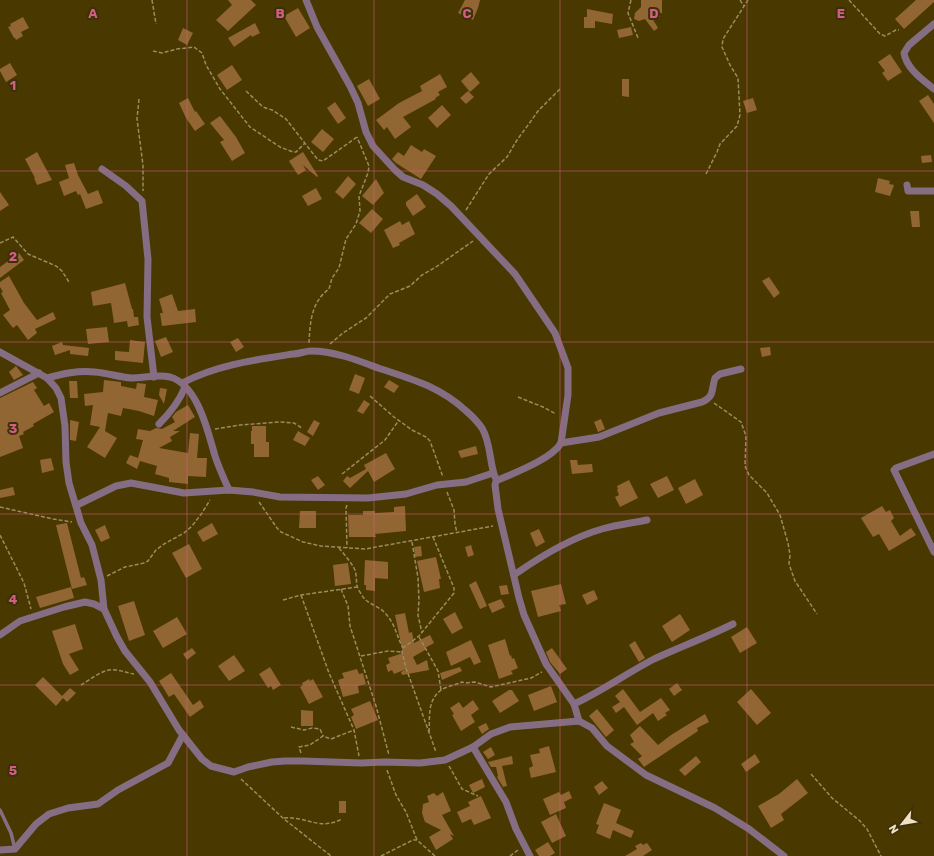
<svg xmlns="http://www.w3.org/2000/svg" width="934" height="856" viewBox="0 0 934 856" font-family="Rubik,sans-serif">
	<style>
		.building { fill: #926632 }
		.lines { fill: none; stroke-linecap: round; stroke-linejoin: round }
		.path { stroke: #9b8b5f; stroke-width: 1.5; stroke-dasharray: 4 2; stroke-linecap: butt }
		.lane { stroke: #856e83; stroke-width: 3.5 }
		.street { stroke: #856e83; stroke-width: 7 }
		.grid { fill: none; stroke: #d25f7f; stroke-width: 1; stroke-opacity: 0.55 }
		.grid-label { font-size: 13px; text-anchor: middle; font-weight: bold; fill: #d25f7f; stroke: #3c2f0c; stroke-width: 4; stroke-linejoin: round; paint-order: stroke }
	</style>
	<rect width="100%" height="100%" fill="#4a3801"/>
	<g class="building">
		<polygon points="228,0 251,0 256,5 228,31 216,20 232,5"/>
		<polygon points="465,0 480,0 478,8 473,20 458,13"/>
		<polygon points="641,0 662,0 662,13 659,13 660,17 652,18 658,28 654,31 645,19 639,21 634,19 635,13 641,7"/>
		<polygon points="916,0 934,0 934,2 904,29 895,19"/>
		<polygon points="298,8 310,28 296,37 284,16"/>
		<polygon points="587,9 613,14 612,24 595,21 595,28 584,28 584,17 587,17"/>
		<polygon points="23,17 29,28 21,32 23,36 16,40 15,38 14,38 8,27 11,26 10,24"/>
		<polygon points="255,23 260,33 252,37 251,35 234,47 228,38"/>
		<polygon points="631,27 633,35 619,38 617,30"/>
		<polygon points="183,28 193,33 187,45 178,40"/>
		<polygon points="890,54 902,72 888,81 882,73 885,71 878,62"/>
		<polygon points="10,63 17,75 6,82 0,71 0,69"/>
		<polygon points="232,65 242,80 227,90 217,75"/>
		<polygon points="471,72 480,83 470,92 461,81"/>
		<polygon points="440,74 447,87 438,92 440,95 435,98 436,99 403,117 411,127 395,139 387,127 384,130 376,120 399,103 422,91 420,86"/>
		<polygon points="369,79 380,99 368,106 357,86"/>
		<polygon points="622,79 629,79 629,97 622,96"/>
		<polygon points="468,91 474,97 466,104 460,98"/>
		<polygon points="928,95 934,104 934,123 919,101"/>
		<polygon points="188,98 195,112 196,111 205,124 195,131 186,118 179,103"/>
		<polygon points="753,98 757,110 747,113 743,101"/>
		<polygon points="335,102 346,118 338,124 327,108"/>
		<polygon points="442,105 451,115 437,128 428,118"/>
		<polygon points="220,116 236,137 245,153 232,161 220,142 224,140 210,123"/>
		<polygon points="322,129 334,139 323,152 311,142"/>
		<polygon points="411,145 422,152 424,149 436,156 421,179 396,163 392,159 398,152 404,156"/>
		<polygon points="37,152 52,180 37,185 34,178 35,178 25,159"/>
		<polygon points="303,152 318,176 317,177 303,165 306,170 298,175 289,161"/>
		<polygon points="931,155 932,162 922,163 921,156"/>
		<polygon points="74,163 78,175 88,194 98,190 103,203 86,209 80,194 78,195 76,191 64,196 59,182 69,178 65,165"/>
		<polygon points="348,176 356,184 343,199 335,192"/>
		<polygon points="878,178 890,181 889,184 894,185 890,196 875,192"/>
		<polygon points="376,179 384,193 373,205 362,196"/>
		<polygon points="316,188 322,199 308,206 302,196"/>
		<polygon points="0,192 9,205 0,211"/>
		<polygon points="417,194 426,207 413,216 406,205 406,202"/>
		<polygon points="372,209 383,219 371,233 359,223"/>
		<polygon points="910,211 919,211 920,227 912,227"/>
		<polygon points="400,221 402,225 409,221 415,234 399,243 400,245 393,248 384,230"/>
		<polygon points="19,253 24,260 0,278 0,267"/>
		<polygon points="9,276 24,303 37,320 53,312 56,319 35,329 37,333 28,340 17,325 13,328 3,315 10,310 1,293 3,292 0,287 0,282"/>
		<polygon points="769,277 780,293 774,298 762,281"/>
		<polygon points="125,283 132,309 133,309 134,317 138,317 139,325 128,327 127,321 114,323 111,303 93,306 91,292"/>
		<polygon points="172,294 178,311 195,309 196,322 162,326 160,313 163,313 159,299"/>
		<polygon points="107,327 109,342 88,344 86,329"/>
		<polygon points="166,337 173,352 161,357 155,341"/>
		<polygon points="238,338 244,347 236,352 230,342"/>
		<polygon points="130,340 145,342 143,363 115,360 115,351 129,352"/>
		<polygon points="62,342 63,345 89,348 88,356 70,354 70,350 55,355 52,346"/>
		<polygon points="770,347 771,355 762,357 760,348"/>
		<polygon points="16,366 23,375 14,380 9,372"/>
		<polygon points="355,374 365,378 359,394 349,390"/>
		<polygon points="104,380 121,382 121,386 136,389 137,383 146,384 144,397 158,400 154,416 139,411 123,408 121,416 108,413 105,431 117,438 105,458 87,447 100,427 90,425 93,405 85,406 84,394 103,392"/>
		<polygon points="389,380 399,386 394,393 384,387"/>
		<polygon points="69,381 77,381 78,398 70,398"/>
		<polygon points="33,382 37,388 34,390 44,406 49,403 54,412 33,424 34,426 23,432 24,434 19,436 23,448 0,457 0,398"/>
		<polygon points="160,388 167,389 164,404 159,395"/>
		<polygon points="364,400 370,404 363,414 357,411"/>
		<polygon points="188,405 195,417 173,431 180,431 170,437 172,441 159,448 188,453 190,433 199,434 197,458 207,458 206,477 188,476 188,484 169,482 169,478 155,474 157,466 140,461 137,469 126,463 130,455 138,458 143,440 136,439 138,429 150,431 156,428 162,429 175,422 172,417 176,412"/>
		<polygon points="601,419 605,429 598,432 594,422"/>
		<polygon points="70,420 79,422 76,441 70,440"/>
		<polygon points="314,420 320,423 313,436 307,432"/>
		<polygon points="252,426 266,426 266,442 269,442 269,457 254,457 254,444 251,444 251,431 252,431"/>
		<polygon points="298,431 310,438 305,446 293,440"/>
		<polygon points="476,446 478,454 461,458 458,451"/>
		<polygon points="386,453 395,469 374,482 368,471 350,488 343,481 347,476 350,478 366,469 364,465"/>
		<polygon points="51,458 54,470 42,473 40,460"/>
		<polygon points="570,460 577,460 578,465 592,464 593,472 572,474"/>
		<polygon points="318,476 325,485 318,490 311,480"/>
		<polygon points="667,476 674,490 658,498 650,484"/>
		<polygon points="695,479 703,495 686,504 678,488"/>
		<polygon points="629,480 638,498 620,507 615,497 619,495 617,490 618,489 617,486"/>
		<polygon points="13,487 15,495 0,498 0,490"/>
		<polygon points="405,506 406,531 375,534 376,537 349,537 348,515 363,515 363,511 375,511 375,513 394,512 394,507"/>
		<polygon points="882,506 886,512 890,510 894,518 891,521 900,536 911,528 916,535 889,551 879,534 873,537 861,518"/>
		<polygon points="300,511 316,511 316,528 299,528"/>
		<polygon points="67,523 81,578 84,577 87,585 72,589 56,525"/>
		<polygon points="212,523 218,534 203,542 197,532"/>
		<polygon points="105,525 110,538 101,542 95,530"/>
		<polygon points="539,529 545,542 536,547 530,533"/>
		<polygon points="189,544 202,569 186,578 172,553"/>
		<polygon points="471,545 474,555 468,557 465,547"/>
		<polygon points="421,546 422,556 415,557 414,547"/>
		<polygon points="436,557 441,579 439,579 440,588 424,592 417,561"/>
		<polygon points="365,560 388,562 388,579 375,578 375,591 366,590 366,585 364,585"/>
		<polygon points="348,563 351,584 335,586 333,565"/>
		<polygon points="476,581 487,606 480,609 469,585"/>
		<polygon points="561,584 566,604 559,605 561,611 538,617 531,591"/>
		<polygon points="507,585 509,594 501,595 499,586"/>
		<polygon points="71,587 74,598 40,608 36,597"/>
		<polygon points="594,590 598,599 587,605 582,595"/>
		<polygon points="501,599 505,607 492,613 488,604"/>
		<polygon points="134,601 145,635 129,641 118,606"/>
		<polygon points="455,612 463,628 452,634 443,619"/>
		<polygon points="405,613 409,633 412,632 414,643 430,635 434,643 425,648 425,650 413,657 417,665 427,660 429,670 402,675 401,672 409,668 394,674 392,670 388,672 386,665 390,663 388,658 403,653 395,615"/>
		<polygon points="680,614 690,630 672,642 662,626"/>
		<polygon points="177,617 187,634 163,648 153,631"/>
		<polygon points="75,624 83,649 69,654 79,670 70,675 63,664 52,631"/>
		<polygon points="747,627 757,643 740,653 731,637"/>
		<polygon points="505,639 510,656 511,655 512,659 514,658 518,668 511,671 513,674 499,679 488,645"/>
		<polygon points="471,640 481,662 474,665 470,657 451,666 446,652"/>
		<polygon points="635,641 645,658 639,662 629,645"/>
		<polygon points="192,648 196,653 187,660 183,654"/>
		<polygon points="552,648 567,669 560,674 550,662 546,652"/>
		<polygon points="234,655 245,671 229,681 218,666"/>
		<polygon points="270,667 281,685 273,690 271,686 268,688 259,674"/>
		<polygon points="460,667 462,671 442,680 440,673"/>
		<polygon points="357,669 359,674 363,673 366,684 358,686 359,693 343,697 338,680 344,678 342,673"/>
		<polygon points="171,673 193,705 200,700 204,707 190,717 174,694 169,697 159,681"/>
		<polygon points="43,677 62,696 70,688 76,693 67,702 63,698 56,706 35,685"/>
		<polygon points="309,679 310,681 313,679 323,697 309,704 300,687 303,685 302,683"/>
		<polygon points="677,683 682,690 674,696 669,689"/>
		<polygon points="551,686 557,702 534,711 528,695"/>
		<polygon points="623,689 640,712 661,698 670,710 665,713 667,715 658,721 653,713 637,725 624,707 616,713 612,707 620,702 615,696"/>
		<polygon points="751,689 771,713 757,725 737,702"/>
		<polygon points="509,690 512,690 519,701 500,713 492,701"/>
		<polygon points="473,700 479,709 471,715 475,722 461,731 452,715 454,714 450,708 459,702 463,708"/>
		<polygon points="370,701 378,720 356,729 351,717 354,715 351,709"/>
		<polygon points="597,709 614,730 606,737 589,716"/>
		<polygon points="301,710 313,711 313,726 301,726"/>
		<polygon points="705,714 709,722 697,728 698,731 644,767 638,759 642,756 630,744 634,742 630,735 640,726 658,745 671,735"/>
		<polygon points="486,723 489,729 482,734 478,727"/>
		<polygon points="549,746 556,772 531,778 529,768 533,766 530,755 540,753 539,749"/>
		<polygon points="491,747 495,755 488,759 483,752"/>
		<polygon points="755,754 760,762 746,772 741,764"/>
		<polygon points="512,756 513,764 502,766 507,786 503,787 497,777 498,776 496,767 491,767 488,762"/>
		<polygon points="696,756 701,762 685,776 679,770"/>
		<polygon points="482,779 485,787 473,793 469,785"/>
		<polygon points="797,779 808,793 781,814 784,820 771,828 758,806 779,794"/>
		<polygon points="602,781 608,788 599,795 594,787"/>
		<polygon points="569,791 572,798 564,802 566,808 550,815 543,799 559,792 561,795"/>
		<polygon points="443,792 451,811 442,815 454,836 450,834 453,839 436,850 429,837 441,830 425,822 422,813 423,804 429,802 427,796 434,793 437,796"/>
		<polygon points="481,796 491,818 474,825 471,819 462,823 457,812 470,806 468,802"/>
		<rect x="339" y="801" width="7" height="12"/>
		<polygon points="604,803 621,810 616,823 634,831 631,838 613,830 610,839 596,833 599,825 596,824"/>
		<polygon points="556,814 566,836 552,843 541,822"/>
		<polygon points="548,842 555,853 550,856 539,856 535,850"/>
		<polygon points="641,843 643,845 647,843 652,850 643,856 625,856 637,849 635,846"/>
	</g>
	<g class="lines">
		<g class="path">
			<polyline points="152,0 156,24"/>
			<polyline points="631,0 628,13 638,38"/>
			<polyline points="740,0 744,6"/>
			<polyline points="849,0 880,34 885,36 896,30 899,30"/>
			<polyline points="153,51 162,53 177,49 194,47 202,53 206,65 220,89 250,127 280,147 293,152 296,152 305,143"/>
			<polyline points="246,91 263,107 272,110 286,119 318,160 323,161 357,137"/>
			<polyline points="139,99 137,119 143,165 143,191"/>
			<polyline points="706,174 717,152 720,144 737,126 740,115 738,78 730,65 722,47 723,39 748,0"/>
			<polyline points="466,210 489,174 507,157 517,140 531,121 538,111 560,89"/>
			<polyline points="0,243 13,237 28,254 56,266 62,271 69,282"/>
			<path d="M309,343C310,323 311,302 329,289L332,278L339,268L346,239L356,224L360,211L359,196L368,173L369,166L357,137"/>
			<polyline points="330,344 343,333 366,318 390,294 410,286 422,275 436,267 473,241"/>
			<polyline points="370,396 394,417 412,430 426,437 430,441 443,477"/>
			<polyline points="518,397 543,407 556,414"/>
			<polyline points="714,403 741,422 746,436 745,466 749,475 767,493 780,515 788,543 790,555 789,564 795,581 817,614"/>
			<polyline points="215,429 240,425 279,422 294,423 302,428"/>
			<polyline points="342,474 385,440 399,420"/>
			<polyline points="447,492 454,510 455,524 457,533"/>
			<polyline points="259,502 277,528 281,532 303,542 321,546 365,549 493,526"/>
			<polyline points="347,505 346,508 347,548"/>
			<polyline points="0,507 53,519 72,522"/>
			<polyline points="0,535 24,583 31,609"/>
			<polyline points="433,537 454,588 454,593 419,636 403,648 402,652 406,668 436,752"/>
			<polyline points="412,542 418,578 419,600 418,615 422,633"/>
			<path d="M339,548C344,554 350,561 354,568C357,574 356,580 357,586C358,589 361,594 363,597C369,605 379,606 385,613C396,625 396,635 403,648"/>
			<polyline points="107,576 125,567 144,563 148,561 156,550 164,544 184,533 192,526 202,513 210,500"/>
			<polyline points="341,589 348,606 350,626 376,706 389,755"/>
			<polyline points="301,595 329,673 354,730 359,756"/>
			<polyline points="283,600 301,595 357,587"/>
			<polyline points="419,637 438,671 441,690"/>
			<polyline points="361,656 388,651 402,652"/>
			<path d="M81,685C90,680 103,668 115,670C121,670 127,673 134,674"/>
			<polyline points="291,727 304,730 312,728 320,729 323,736"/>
			<path d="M429,732C430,716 427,701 441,690C445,687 456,685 462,682L465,683L475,682L491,687L531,678L542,672"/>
			<polyline points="301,753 299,747 310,745 323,736 331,739 354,730"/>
			<polyline points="449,766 462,789 478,796"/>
			<polyline points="387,770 396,795 406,812 417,840"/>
			<polyline points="811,774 832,798 860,821 867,829 881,856"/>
			<polyline points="241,779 284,819 331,856"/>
			<path d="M284,818C307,816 319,831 342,819"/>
			<polyline points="381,856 413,840 417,840 435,856"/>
			<polyline points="510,856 518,850"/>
		</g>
		<polyline class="lane" points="0,810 11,833 15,849"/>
		<g class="street">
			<path d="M306,0L317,27L350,86L358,103L366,132L373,146L395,170L403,177L423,185L437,194L451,206L515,274L555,333L568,368V395L561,443C552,459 514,473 496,481L495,485L498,509L519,598L524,615L546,664L574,704L579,721"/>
			<path d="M934,24L909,45L904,53C906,68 923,80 934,89"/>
			<polyline points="102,169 126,186 142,201 148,259 147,317 154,377"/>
			<polyline points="907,185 908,191 934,191"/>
			<polyline points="0,352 47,378 56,388 61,398 65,426 66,462 69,483 81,523 92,545 101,580 104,609"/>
			<path d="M47,378C62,374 78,370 95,372C107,373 119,377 131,378C143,378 158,374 170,377C198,385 208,432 215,456C219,468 224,479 229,490"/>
			<path d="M182,383C217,365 254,360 293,354C299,354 305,351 311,351C334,351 357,360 378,368C411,379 439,386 465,410C471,415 477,421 482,428C491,443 489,461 495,477"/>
			<polyline points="0,393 39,373"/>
			<path d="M159,424C170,413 179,402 185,387"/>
			<path d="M561,443L599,437L659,413L702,402C715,396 711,390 715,378L720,374L741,369"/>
			<polyline points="934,454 896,468 894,470 934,552"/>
			<polyline points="77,505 116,486 131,483 184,493 229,490 253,492 280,497 368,498 406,494 437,485 466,482 493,473"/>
			<path d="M514,575C541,556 570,538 602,529C616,525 632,523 647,520"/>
			<polyline points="0,635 20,621 64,607 85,602 94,604 104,609 117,637 125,651 150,682 179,730 202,759 211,766 234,772 248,767 272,762 285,761 303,761 361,763 385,762 420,763 445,760 473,747 491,734 510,727 579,721 592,728 607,746 646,775 715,808 749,829 784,856"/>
			<path d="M574,704C602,691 627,673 654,659C680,647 707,637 733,624"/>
			<polyline points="473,747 506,802 516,829 530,856"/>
			<polyline points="0,850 15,849 36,824 49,814 68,808 98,804 118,790 168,763 183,735"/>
		</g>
	</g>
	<path class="grid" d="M187,0V856M374,0V856M560,0V856M747,0V856M0,171H934M0,342H934M0,514H934M0,685H934"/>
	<g class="grid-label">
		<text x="93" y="18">A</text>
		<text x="280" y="18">B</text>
		<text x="467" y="18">C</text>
		<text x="654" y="18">D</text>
		<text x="841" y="18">E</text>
		<text x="13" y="90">1</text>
		<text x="13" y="261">2</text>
		<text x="13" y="433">3</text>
		<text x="13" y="604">4</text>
		<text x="13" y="775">5</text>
	</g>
	<g transform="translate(902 824) rotate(239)" stroke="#3c2f0c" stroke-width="3" paint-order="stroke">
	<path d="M0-3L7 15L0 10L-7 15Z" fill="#efe2c2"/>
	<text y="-6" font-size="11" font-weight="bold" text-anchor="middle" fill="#efe2c2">N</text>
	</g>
</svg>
